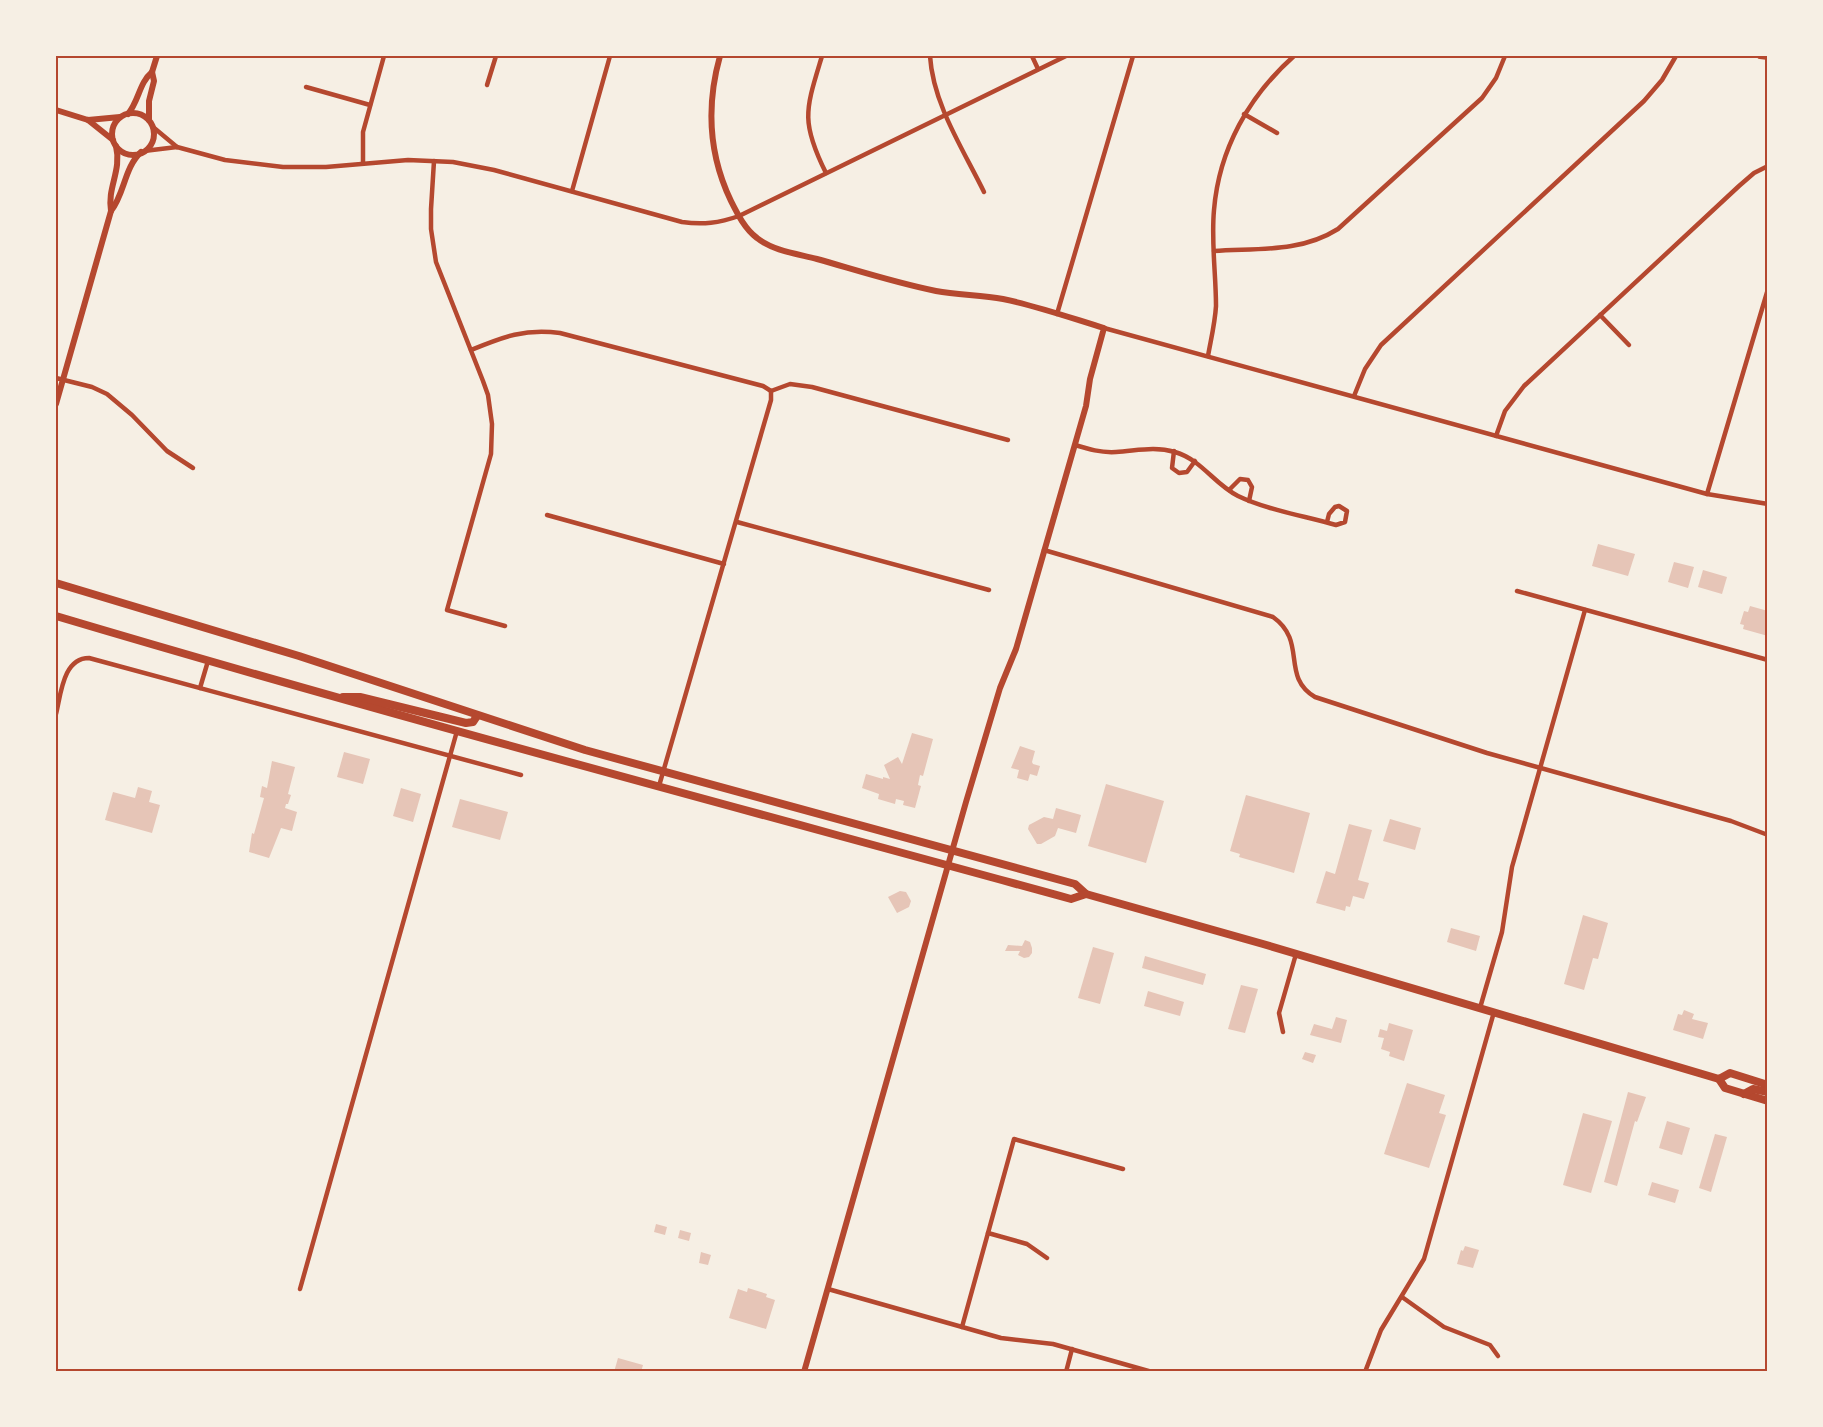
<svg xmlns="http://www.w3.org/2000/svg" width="1823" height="1427" viewBox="0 0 1823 1427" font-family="Ubuntu,sans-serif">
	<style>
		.building { fill: #e6c5b7 }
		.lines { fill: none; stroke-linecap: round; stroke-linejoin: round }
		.minor { stroke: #b5482f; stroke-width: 4.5 }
		.tertiary { stroke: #b5482f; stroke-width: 6 }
		.primary { stroke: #b5482f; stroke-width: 8 }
		.neatline { fill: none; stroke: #b5482f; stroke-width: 2 }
	</style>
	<rect width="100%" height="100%" fill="#f6efe4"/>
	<g class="building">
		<polygon points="1598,544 1635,554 1628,576 1592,566"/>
		<polygon points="1674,562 1694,567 1688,588 1668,582"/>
		<polygon points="1703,570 1727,577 1722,594 1698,587"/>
		<polygon points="1750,606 1768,611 1768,636 1743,629 1744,625 1740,624 1744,611 1748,612"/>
		<polygon points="912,733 933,739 923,776 920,775 918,785 921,786 915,808 903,805 904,801 896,799 895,804 878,799 879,794 862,788 866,774 883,779 883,777 890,779 884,765 898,757 902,764"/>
		<polygon points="1020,746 1035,751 1032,762 1033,764 1040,766 1037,776 1030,774 1028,781 1017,778 1019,770 1011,768"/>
		<polygon points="344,752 370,759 363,784 337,777"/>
		<polygon points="272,761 295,767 288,794 291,795 288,804 286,804 285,808 297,812 292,831 281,828 269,858 249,852 252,833 254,834 264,798 260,797 262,786 267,788"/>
		<polygon points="1106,784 1164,801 1146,863 1088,846"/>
		<polygon points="138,787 152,791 149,802 160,805 152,833 105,820 113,792 135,798"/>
		<polygon points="401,788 421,794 413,822 393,816"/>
		<polygon points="1246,795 1310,813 1294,873 1239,857 1240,854 1230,851"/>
		<polygon points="460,799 508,812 500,840 452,827"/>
		<polygon points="1056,808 1081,815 1076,833 1058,828 1055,836 1041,844 1037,844 1028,829 1029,825 1044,817 1053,819"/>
		<polygon points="1390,819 1421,828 1415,850 1383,841"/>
		<polygon points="1349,824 1372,830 1358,880 1369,883 1364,899 1353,896 1350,907 1346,906 1345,911 1316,903 1326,871 1335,874"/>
		<polygon points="900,891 906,892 911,901 909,907 897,913 888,897"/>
		<polygon points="1583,915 1608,923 1598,959 1593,958 1584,990 1564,984"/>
		<polygon points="1451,928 1480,936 1476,951 1447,942"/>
		<polygon points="1025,940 1030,942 1032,948 1032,953 1029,957 1024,958 1018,955 1020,951 1005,951 1008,945 1022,946"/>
		<polygon points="1093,947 1114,953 1100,1004 1078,998"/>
		<polygon points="1145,956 1206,974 1203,985 1142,968"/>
		<polygon points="1241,985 1258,989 1245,1033 1228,1029"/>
		<polygon points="1148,991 1184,1002 1180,1016 1144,1006"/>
		<polygon points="1684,1010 1694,1014 1692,1019 1708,1023 1703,1039 1673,1030 1678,1014 1682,1015"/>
		<polygon points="1336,1017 1347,1020 1341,1043 1310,1035 1314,1024 1332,1029"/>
		<polygon points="1389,1023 1413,1030 1404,1061 1389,1056 1390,1052 1381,1049 1384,1038 1378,1037 1380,1029 1387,1031"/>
		<polygon points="1305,1052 1316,1055 1313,1063 1302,1059"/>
		<polygon points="1407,1083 1445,1095 1439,1113 1446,1115 1429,1168 1384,1154"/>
		<polygon points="1628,1092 1646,1097 1637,1122 1635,1121 1617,1186 1604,1182"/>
		<polygon points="1583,1113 1612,1121 1591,1193 1563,1185"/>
		<polygon points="1667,1121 1690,1128 1682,1155 1659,1148"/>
		<polygon points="1715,1134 1727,1137 1711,1192 1699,1188"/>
		<polygon points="1652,1182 1679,1190 1675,1203 1648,1195"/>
		<polygon points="656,1224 667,1227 665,1235 654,1232"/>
		<polygon points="680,1230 691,1233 689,1241 678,1238"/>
		<polygon points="1465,1246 1479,1250 1473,1268 1457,1264 1461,1250 1463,1251"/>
		<polygon points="701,1252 711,1255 708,1265 699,1263"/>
		<polygon points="748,1288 767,1294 766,1297 775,1300 766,1329 729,1318 738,1289 747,1292"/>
		<polygon points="618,1358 643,1365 641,1372 614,1372"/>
	</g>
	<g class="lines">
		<g class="minor">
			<path d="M822,56C806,109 800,121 826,173"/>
			<path d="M930,56C933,104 963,149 984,192"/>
			<polyline points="1032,56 1038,69"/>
			<polyline points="487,85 496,56"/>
			<polyline points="306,87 370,105"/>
			<polyline points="1244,114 1277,133"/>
			<polyline points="153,127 177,147"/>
			<path d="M144,151L177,147L225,160L283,167H326L408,160L453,162L494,170L682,222C703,225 719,223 739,216L1066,56"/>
			<polyline points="434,161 431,209 431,229 436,262 483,381 488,395 492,424 491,454 447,610 505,626"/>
			<polyline points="363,163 363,132 384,56"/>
			<polyline points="572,191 610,56"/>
			<path d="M1214,251C1257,248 1300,253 1338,229L1482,98L1496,78L1505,56"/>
			<polyline points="1057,314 1133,56"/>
			<polyline points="1600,315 1629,345"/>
			<polyline points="1104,328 1707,494 1768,504"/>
			<path d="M471,350C503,337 525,328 560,333L763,386L771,391"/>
			<path d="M1208,356C1211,339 1215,323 1216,306C1216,274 1211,242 1214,210C1219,149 1249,96 1294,56"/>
			<polyline points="56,378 92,387 107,394 132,415 167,451 193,468"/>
			<polyline points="771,391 790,384 812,387 1008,440"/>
			<polyline points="1354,396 1365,369 1381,345 1644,101 1662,80 1676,56"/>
			<polyline points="1496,436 1505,411 1524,386 1739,186 1754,173 1768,166"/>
			<path d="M1075,445C1088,449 1101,453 1116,452C1136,451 1154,446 1175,452C1202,460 1214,484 1238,496C1267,510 1305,516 1336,525L1345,522L1347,511L1339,506L1335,507L1329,514L1327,522"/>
			<polyline points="1174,451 1172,468 1179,473 1187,472 1195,461"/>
			<polyline points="1229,490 1240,479 1248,480 1252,487 1249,501"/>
			<polyline points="1707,494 1768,289"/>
			<polyline points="547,515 724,564"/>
			<polyline points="737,522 989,590"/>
			<path d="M1044,550L1273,617C1308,642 1280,676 1315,697L1487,753L1731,821L1768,835"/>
			<polyline points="1517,591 1768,660"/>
			<polyline points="200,688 208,661"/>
			<path d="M56,714C61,694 63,658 89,658L521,775"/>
			<polyline points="659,786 771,400 771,391"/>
			<polyline points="1480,1008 1502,932 1512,867 1585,610"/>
			<polyline points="1283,1032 1279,1013 1296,954"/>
			<polyline points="988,1233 1027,1244 1047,1258"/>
			<polyline points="300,1289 457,731"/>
			<polyline points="828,1289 1001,1338 1053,1344 1152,1372"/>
			<polyline points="1402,1297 1444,1327 1490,1345 1498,1356"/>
			<polyline points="962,1327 1014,1139 1123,1169"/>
			<polyline points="1066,1372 1072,1349"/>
			<polyline points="1365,1372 1381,1330 1424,1259 1494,1012"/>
		</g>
		<g class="tertiary">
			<path d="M720,56C706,106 708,153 731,201C738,215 745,229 757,238C773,251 798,254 817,259C856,270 896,283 936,291C958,295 981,295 1003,299C1037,306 1071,318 1104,328L1090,379L1086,406L1016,649L1000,688L966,802L804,1372"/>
			<polyline points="1760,56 1768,57"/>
			<polyline points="56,110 88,120 120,117"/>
			<circle cx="133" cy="134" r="21"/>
			<path d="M128,114C139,101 139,83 152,72"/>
			<polyline points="88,120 113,140"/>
			<polyline points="149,120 149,101 154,81 152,72 157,56"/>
			<path d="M111,211C107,187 122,171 116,146"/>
			<path d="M56,404L111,211C125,193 124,168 141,152"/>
		</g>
		<g class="primary">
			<polyline points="56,583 299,656 585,750 1075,884 1086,894 1263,944 1719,1079 1730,1073 1768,1085"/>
			<path d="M56,616C392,716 732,806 1071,899L1086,894"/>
			<polyline points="343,697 360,697 466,723 473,722 477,716"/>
			<polyline points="1719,1079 1725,1088 1768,1101"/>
			<polyline points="1744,1094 1753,1089 1768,1092"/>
		</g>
	</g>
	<rect width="1823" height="1427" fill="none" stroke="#f6efe4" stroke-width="114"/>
	<rect x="57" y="57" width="1709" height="1313" class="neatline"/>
</svg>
